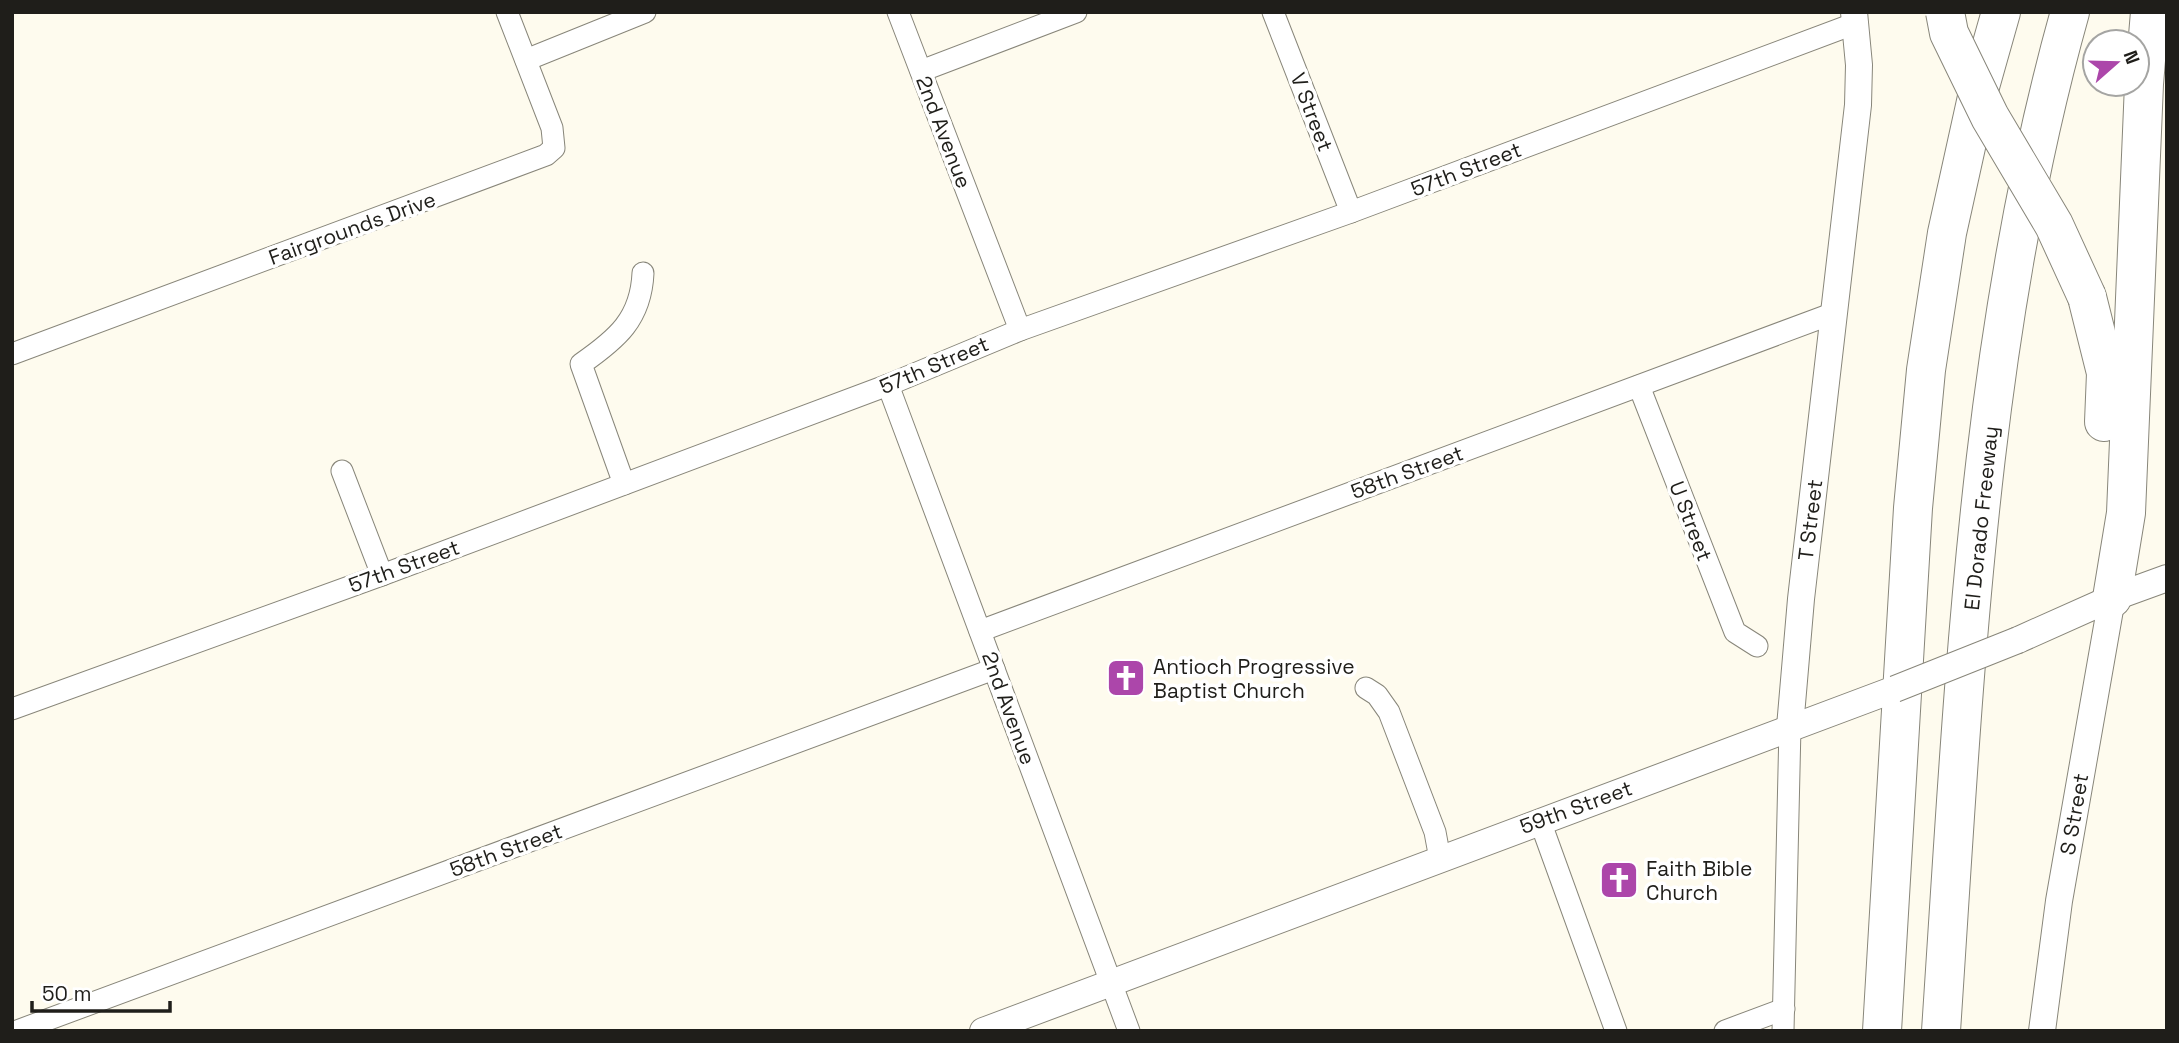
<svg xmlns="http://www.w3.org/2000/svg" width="2179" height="1043" viewBox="0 0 2179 1043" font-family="'Space Grotesk',sans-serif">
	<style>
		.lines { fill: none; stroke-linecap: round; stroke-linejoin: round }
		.minor-casing { stroke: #88867a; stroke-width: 23 }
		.tertiary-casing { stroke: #88867a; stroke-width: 28 }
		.motorway-casing { stroke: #88867a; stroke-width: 40 }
		.minor { stroke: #fff; stroke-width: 21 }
		.tertiary { stroke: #fff; stroke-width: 26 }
		.motorway { stroke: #fff; stroke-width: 38 }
		.tertiary-bridge-casing { stroke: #88867a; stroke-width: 28; stroke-linecap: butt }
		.motorway-bridge-casing { stroke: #88867a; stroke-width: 40; stroke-linecap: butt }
		.tertiary-bridge { stroke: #fff; stroke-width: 26 }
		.motorway-bridge { stroke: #fff; stroke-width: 38 }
		.labels { text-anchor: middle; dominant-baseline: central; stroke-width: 7; stroke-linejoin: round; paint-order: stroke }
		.street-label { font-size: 21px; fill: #1f1e1a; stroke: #fff }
		.poi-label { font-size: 21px; fill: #1f1e1a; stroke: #fff; text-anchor: start }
	</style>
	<rect width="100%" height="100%" fill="#fefbee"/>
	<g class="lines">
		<g class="minor-casing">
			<g id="minor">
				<polyline points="898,12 1020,330"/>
				<polyline points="1273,12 1351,212"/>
				<polyline points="526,60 645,12"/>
				<polyline points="921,71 1076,12"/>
				<polyline points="12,354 546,155 554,148 552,128 507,12"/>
				<polyline points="888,385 1129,1031"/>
				<polyline points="1639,386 1735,632 1757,646"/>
				<polyline points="342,471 382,575"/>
				<path d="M624,484L581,364C617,339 641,319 643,273"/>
				<polyline points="980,631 1834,313"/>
				<polyline points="1366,688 1377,695 1389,712 1435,832 1440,859"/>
				<polyline points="12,709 382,575 888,385 1020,330 1351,212 1856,23"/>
				<polyline points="1540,821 1616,1031"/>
				<polyline points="17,1031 994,669"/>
				<polyline points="1725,1031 1784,1009"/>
				<polyline points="1783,1031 1790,727"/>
			</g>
		</g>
		<g class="tertiary-casing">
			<g id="tertiary">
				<polyline points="2018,640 2112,598 2167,578"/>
				<polyline points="1790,727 1801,599 1858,105 1859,65 1854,12"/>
				<polyline points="983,1031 1895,689"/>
				<polyline points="2042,1031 2059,901 2112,598"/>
			</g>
		</g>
		<g class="motorway-casing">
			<g id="motorway">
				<polyline points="2087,297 2106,373 2104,422"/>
				<polyline points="2112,598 2126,513 2144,84 2150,12"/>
				<polyline points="1882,1031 1913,508 1926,370 1947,233 1977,97 2001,12"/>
				<path d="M1941,1031C1964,690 1977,343 2070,12"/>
			</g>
		</g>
		<use href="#minor" class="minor"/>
		<use href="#tertiary" class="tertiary"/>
		<use href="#motorway" class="motorway"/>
		<g class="tertiary-bridge-casing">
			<polyline id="tertiary-bridge" points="1895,689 2018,640"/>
		</g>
		<g class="motorway-bridge-casing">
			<polyline id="motorway-bridge" points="1945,12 1949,33 1990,117 2054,225 2087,297"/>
		</g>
		<use href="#tertiary-bridge" class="tertiary-bridge"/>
		<use href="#motorway-bridge" class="motorway-bridge"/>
	</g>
	<defs>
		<g id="church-square" transform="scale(2.0125)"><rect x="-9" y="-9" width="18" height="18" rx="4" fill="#ac46aa" stroke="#fff"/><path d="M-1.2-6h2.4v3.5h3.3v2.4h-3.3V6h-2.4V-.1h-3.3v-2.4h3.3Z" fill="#fff"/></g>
	</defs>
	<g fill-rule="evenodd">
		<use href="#church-square" x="1126" y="678"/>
		<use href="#church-square" x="1619" y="880"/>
	</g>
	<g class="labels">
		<g class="street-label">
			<text transform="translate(1312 112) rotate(69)">V Street</text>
			<text transform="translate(944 132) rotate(69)">2nd Avenue</text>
			<text transform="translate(1466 169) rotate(-21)">57th Street</text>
			<text transform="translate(352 228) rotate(-20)">Fairgrounds Drive</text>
			<text transform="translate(934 365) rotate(-23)">57th Street</text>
			<text transform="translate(1407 472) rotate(-20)">58th Street</text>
			<text transform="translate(1981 518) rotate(-84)">El Dorado Freeway</text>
			<text transform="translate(1810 520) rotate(-83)">T Street</text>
			<text transform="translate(1691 521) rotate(69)">U Street</text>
			<text transform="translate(404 566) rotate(-20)">57th Street</text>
			<text transform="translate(1009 708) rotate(70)">2nd Avenue</text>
			<text transform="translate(1576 807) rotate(-20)">59th Street</text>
			<text transform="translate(2074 814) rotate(-80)">S Street</text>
			<text transform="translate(506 850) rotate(-20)">58th Street</text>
		</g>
		<g class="poi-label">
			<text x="1153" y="666">Antioch Progressive<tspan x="1153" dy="24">Baptist Church</tspan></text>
			<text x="1646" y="868">Faith Bible<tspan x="1646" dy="24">Church</tspan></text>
		</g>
	</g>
	<rect width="2179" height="1043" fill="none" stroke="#1f1e1a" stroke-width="28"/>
	<g transform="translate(2116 63) rotate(70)"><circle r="33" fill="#ffffff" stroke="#a5a5a3" stroke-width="2"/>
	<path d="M0-5L12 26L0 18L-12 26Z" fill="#ac46aa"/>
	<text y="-10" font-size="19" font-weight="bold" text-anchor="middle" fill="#1f1e1a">N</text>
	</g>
	<path d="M32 1001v10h138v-10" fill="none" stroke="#1f1e1a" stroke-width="3.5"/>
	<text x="42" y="1001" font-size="21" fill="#1f1e1a" stroke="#ffffff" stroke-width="5" paint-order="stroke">50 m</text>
</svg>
